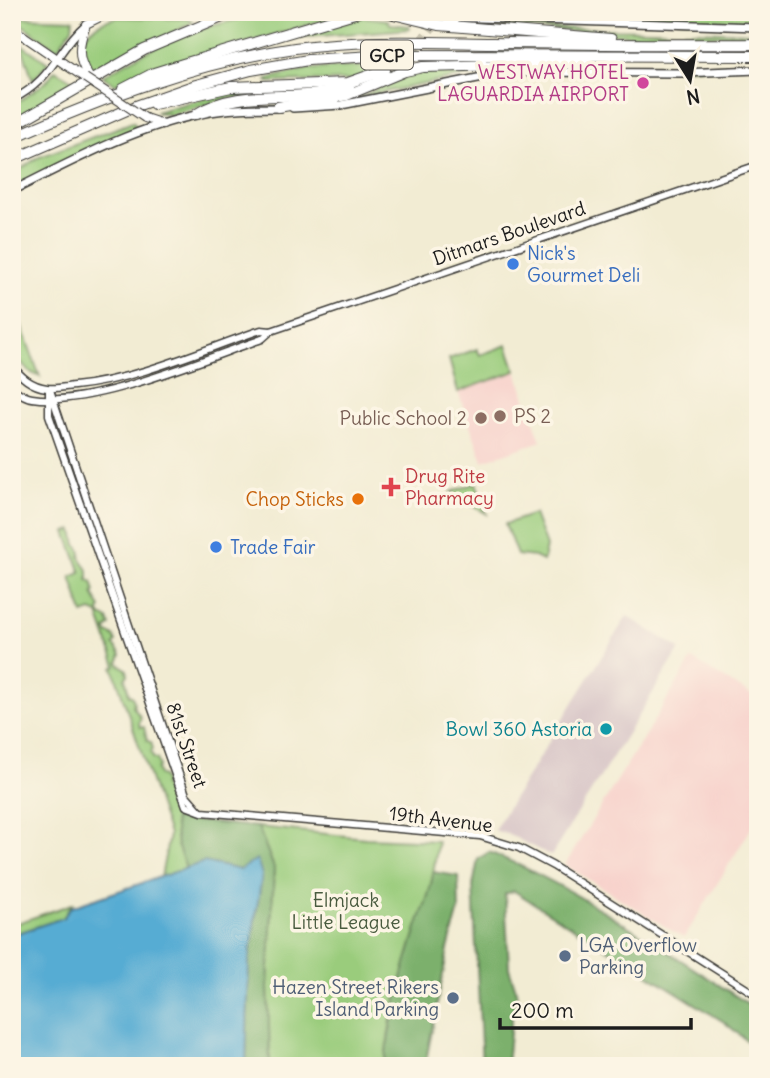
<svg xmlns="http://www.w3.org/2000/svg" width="770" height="1078" viewBox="0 0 770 1078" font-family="Delius,sans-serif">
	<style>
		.built { fill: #f7d0ca }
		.industrial { fill: #d2bec2 }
		.green { fill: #9acc7c; stroke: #5b744c; stroke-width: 2 }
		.forest { fill: #7bb06c; stroke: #4c6644; stroke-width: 2 }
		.water { fill: #57acd3; stroke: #3a6478; stroke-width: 2 }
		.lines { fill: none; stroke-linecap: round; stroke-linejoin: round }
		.motorway-tunnel { stroke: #c7c2ae; stroke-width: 10; stroke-dasharray: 10 5; stroke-linecap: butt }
		.tertiary-casing { stroke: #3c3b37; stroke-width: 9 }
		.secondary-casing { stroke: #3c3b37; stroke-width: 10 }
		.primary-casing { stroke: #3c3b37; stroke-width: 10 }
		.motorway-casing { stroke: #3c3b37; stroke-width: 12 }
		.tertiary { stroke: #fff; stroke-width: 6 }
		.secondary { stroke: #fff; stroke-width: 7 }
		.primary { stroke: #fff; stroke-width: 8 }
		.motorway { stroke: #fff; stroke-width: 10 }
		.primary-bridge-casing { stroke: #3c3b37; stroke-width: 10; stroke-linecap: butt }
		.primary-bridge { stroke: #fff; stroke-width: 8 }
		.hotel-dot { fill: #d1479c; stroke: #fcf5e5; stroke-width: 2.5 }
		.shop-dot { fill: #3f7fe0; stroke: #fcf5e5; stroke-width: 2.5 }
		.education-dot { fill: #8d6e63; stroke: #fcf5e5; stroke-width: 2.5 }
		.health-dot { fill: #e0444e; stroke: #fcf5e5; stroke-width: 2.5 }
		.food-dot { fill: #e8710a; stroke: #fcf5e5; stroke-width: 2.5 }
		.culture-dot { fill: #0f9aa8; stroke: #fcf5e5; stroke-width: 2.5 }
		.service-dot { fill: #5c6f8a; stroke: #fcf5e5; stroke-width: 2.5 }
		.labels { text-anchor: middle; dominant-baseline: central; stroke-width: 7; stroke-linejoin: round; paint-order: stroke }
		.shield { fill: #fcf5e5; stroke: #5f5d58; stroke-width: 2 }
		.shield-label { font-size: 18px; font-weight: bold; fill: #1c1c1c }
		.hotel-label { font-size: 19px; fill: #b23c85; stroke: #fcf5e5; text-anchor: end }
		.street-label { font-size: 19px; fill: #1c1c1c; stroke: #fcf5e5 }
		.shop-label { font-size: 19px; fill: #366cbe; stroke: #fcf5e5; text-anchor: start }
		.education-label { font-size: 19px; fill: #785e54; stroke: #fcf5e5; text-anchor: start }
		.health-label { font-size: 19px; fill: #be3a42; stroke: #fcf5e5; text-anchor: start }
		.food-label { font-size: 19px; fill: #c56008; stroke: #fcf5e5; text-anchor: end }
		.culture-label { font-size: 19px; fill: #0d838f; stroke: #fcf5e5; text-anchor: end }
		.park-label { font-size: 19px; fill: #485a3e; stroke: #fcf5e5 }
		.service-label { font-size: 19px; fill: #4e5e75; stroke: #fcf5e5; text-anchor: start }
	</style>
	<rect width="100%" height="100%" fill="#fcf5e5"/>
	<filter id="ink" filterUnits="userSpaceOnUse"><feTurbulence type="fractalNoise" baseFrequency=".0143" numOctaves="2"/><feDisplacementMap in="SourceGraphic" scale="14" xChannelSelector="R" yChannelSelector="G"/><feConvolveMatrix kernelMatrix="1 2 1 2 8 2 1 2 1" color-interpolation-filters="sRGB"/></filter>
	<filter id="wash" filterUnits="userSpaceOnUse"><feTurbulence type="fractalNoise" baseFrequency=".00686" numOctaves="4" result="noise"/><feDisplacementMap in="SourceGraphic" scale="28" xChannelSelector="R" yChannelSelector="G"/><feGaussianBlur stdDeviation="1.57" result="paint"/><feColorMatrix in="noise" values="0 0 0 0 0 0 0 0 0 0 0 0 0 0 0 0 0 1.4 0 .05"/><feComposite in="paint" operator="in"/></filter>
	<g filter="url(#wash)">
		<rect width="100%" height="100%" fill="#f2ecd3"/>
		<g class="built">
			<polygon points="516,371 541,441 483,461 458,392"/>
			<polygon points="692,659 758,699 758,817 684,938 565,865"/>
		</g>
		<polygon class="industrial" points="627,616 680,649 551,856 510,835 494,830"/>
		<g class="green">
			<polygon points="464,12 758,12 758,22"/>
			<path d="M289,13L342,15L164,67L162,65L115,84L103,76C162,40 220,16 289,13Z"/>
			<polygon points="15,17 73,19 72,28 57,49 15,20"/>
			<path d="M119,17L189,19L193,22L121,60L119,58L96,73C69,47 85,24 119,17Z"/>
			<polygon points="364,17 388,20 390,24 409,26 410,29 281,39"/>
			<polygon points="492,26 758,33 758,36 630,35"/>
			<polygon points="21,44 48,63 33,80"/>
			<polygon points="410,64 413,66 374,80 268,82 267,79 308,69"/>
			<polygon points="726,65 726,68 528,68 497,70 359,97 416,71 527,66"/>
			<polygon points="55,70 79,84 12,121 12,106 46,82"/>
			<polygon points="324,88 324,91 228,98 170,115 156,112 226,92"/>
			<polygon points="133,122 138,129 12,188 12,170 19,167 21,169 37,158"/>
			<polygon points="12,300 40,377 28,371 12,350"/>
			<polygon points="507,345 516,371 458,392 449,359 477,349 480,355"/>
			<polygon points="476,483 487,514 451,492"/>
			<polygon points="534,514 546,546 543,561 535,557 517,555 505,524"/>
			<polygon points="73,530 76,545 79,547 81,553 80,557 88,570 88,580 92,582 95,591 93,594 101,608 99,610 100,616 108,619 110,625 106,630 107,633 114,636 116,642 114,645 121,655 118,663 127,670 128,675 125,678 129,695 132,696 134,702 133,706 141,718 139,722 140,727 144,727 147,741 151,742 153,749 151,752 153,758 157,759 159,766 157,769 159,775 162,776 165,783 163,785 170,800 168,803 176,817 174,819 177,845 186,868 161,877 169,835 113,668 116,666 98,614 91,611 83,614 71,577 81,573 66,532"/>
			<polygon points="258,827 366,838 438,841 431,888 415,934 391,1019 384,1066 270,1066 268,986 274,868"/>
			<polygon points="72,904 63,918 12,935 12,925"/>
		</g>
		<g class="forest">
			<polygon points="174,819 258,827 274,868 268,986 270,1066 246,1066 249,960 262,876 257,860 240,870 204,862 186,868 177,845"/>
			<path d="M489,852C582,890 672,956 758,1010V1050L724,1022L514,891L505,894L509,968L517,993L511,1022L507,1066H482L473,886L478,859Z"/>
			<path d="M433,872L458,876L459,910L448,949L425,1066H384C390,1021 401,977 415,934C421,913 431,894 433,872Z"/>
		</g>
		<polygon class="water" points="257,859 262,875 249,960 246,1066 12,1066 12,935 63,918 71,907 204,862 240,870"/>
	</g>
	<g filter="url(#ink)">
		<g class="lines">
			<path class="motorway-tunnel" d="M385,70C410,56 427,38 440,12"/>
			<g class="tertiary-casing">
				<g id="tertiary">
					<path d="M12,100C54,79 55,51 86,24"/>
					<path d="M12,365C21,377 31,386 47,388C56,389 65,387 74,386C135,380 202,350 261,330L271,331L758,165"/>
					<path d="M12,388C18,392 24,397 32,398C90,408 204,359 262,339L271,331"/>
					<polyline points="49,389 49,415 186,806 202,812 480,836 519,848 553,866 758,996"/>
					<polyline points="50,390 186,795 199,810"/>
				</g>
			</g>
			<g class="secondary-casing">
				<g id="secondary">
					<polyline points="416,16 758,27"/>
					<polyline points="293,108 341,105 488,76 522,72 681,73 758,70"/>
					<path d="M12,191C72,161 135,127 201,114C226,108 255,108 281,108"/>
				</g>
			</g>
			<g class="primary-casing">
				<g id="primary">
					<polyline points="187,12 200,12"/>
					<polyline points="378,12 393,14"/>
					<polyline points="12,28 85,78"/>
					<path d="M88,75C76,57 79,44 86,24L100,17L119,12"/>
					<polyline points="145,118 163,124"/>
				</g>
			</g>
			<g class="motorway-casing">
				<g id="motorway">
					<polyline points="393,14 439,25 611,39"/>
					<polyline points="455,18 456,12"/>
					<polyline points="123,89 154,73 183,64 358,12"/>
					<polyline points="154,104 231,87 348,83 385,70"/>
					<polyline points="278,107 347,95 405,71 423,67 588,63"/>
					<path d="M197,114C242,85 300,105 349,87"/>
					<polyline points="12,126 144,50 234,12"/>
					<path d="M12,138C102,98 197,62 295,48C360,39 426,42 492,43C580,44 669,45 758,44"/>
					<polyline points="12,160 136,106 196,85 251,70 308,60 389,55 758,56"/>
				</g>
			</g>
			<use href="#tertiary" class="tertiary"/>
			<use href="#secondary" class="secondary"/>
			<use href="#primary" class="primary"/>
			<use href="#motorway" class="motorway"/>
			<g class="primary-bridge-casing">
				<polyline id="primary-bridge" points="85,78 145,118"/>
			</g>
			<use href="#primary-bridge" class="primary-bridge"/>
		</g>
	</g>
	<circle class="hotel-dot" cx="643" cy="83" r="7"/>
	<g class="shop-dot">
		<circle cx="513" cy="264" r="7"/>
		<circle cx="216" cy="547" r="7"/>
	</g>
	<g class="education-dot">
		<circle cx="500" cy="416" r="7"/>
		<circle cx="481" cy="418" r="7"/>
	</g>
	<path class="health-dot" d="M387.5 476.5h7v7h7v7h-7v7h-7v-7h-7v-7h7z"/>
	<circle class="food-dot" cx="358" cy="499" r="7"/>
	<circle class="culture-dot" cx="606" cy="729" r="7"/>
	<g class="service-dot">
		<circle cx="565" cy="956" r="7"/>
		<circle cx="453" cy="998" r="7"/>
	</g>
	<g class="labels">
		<rect class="shield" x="361" y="40.5" width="52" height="29" rx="5"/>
		<g class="shield-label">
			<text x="387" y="55">GCP</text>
		</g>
		<g class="hotel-label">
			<text x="629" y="72">WESTWAY HOTEL<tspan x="629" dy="22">LAGUARDIA AIRPORT</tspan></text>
		</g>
		<g class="street-label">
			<text transform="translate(509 233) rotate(-19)">Ditmars Boulevard</text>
			<text transform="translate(187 745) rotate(71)">81st Street</text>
			<text transform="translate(441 819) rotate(7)">19th Avenue</text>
		</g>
		<g class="shop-label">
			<text x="527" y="253">Nick's<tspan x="527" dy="22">Gourmet Deli</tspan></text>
			<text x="230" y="547">Trade Fair</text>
		</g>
		<g class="education-label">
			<text x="514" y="416">PS 2</text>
			<text x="467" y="418" text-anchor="end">Public School 2</text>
		</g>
		<g class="health-label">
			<text x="405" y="476">Drug Rite<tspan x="405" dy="22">Pharmacy</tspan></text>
		</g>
		<g class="food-label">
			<text x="344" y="499">Chop Sticks</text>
		</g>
		<g class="culture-label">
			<text x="592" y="729">Bowl 360 Astoria</text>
		</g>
		<g class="park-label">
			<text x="346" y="900">Elmjack<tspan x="346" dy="22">Little League</tspan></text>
		</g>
		<g class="service-label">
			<text x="579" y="945">LGA Overflow<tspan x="579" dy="22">Parking</tspan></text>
			<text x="439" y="987" text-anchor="end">Hazen Street Rikers<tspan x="439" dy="22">Island Parking</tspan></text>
		</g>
	</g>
	<rect width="770" height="1078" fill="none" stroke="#fcf5e5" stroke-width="42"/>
	<g transform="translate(690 80) rotate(169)" stroke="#fcf5e5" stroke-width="5" paint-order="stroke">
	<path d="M0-5L12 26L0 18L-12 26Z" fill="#1c1c1c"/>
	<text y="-10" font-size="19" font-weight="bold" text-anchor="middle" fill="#1c1c1c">N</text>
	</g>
	<path d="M500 1018v10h191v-10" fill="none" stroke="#1c1c1c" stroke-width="3.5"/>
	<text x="511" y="1018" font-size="21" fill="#1c1c1c" stroke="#fcf5e5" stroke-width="5" paint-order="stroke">200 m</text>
</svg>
